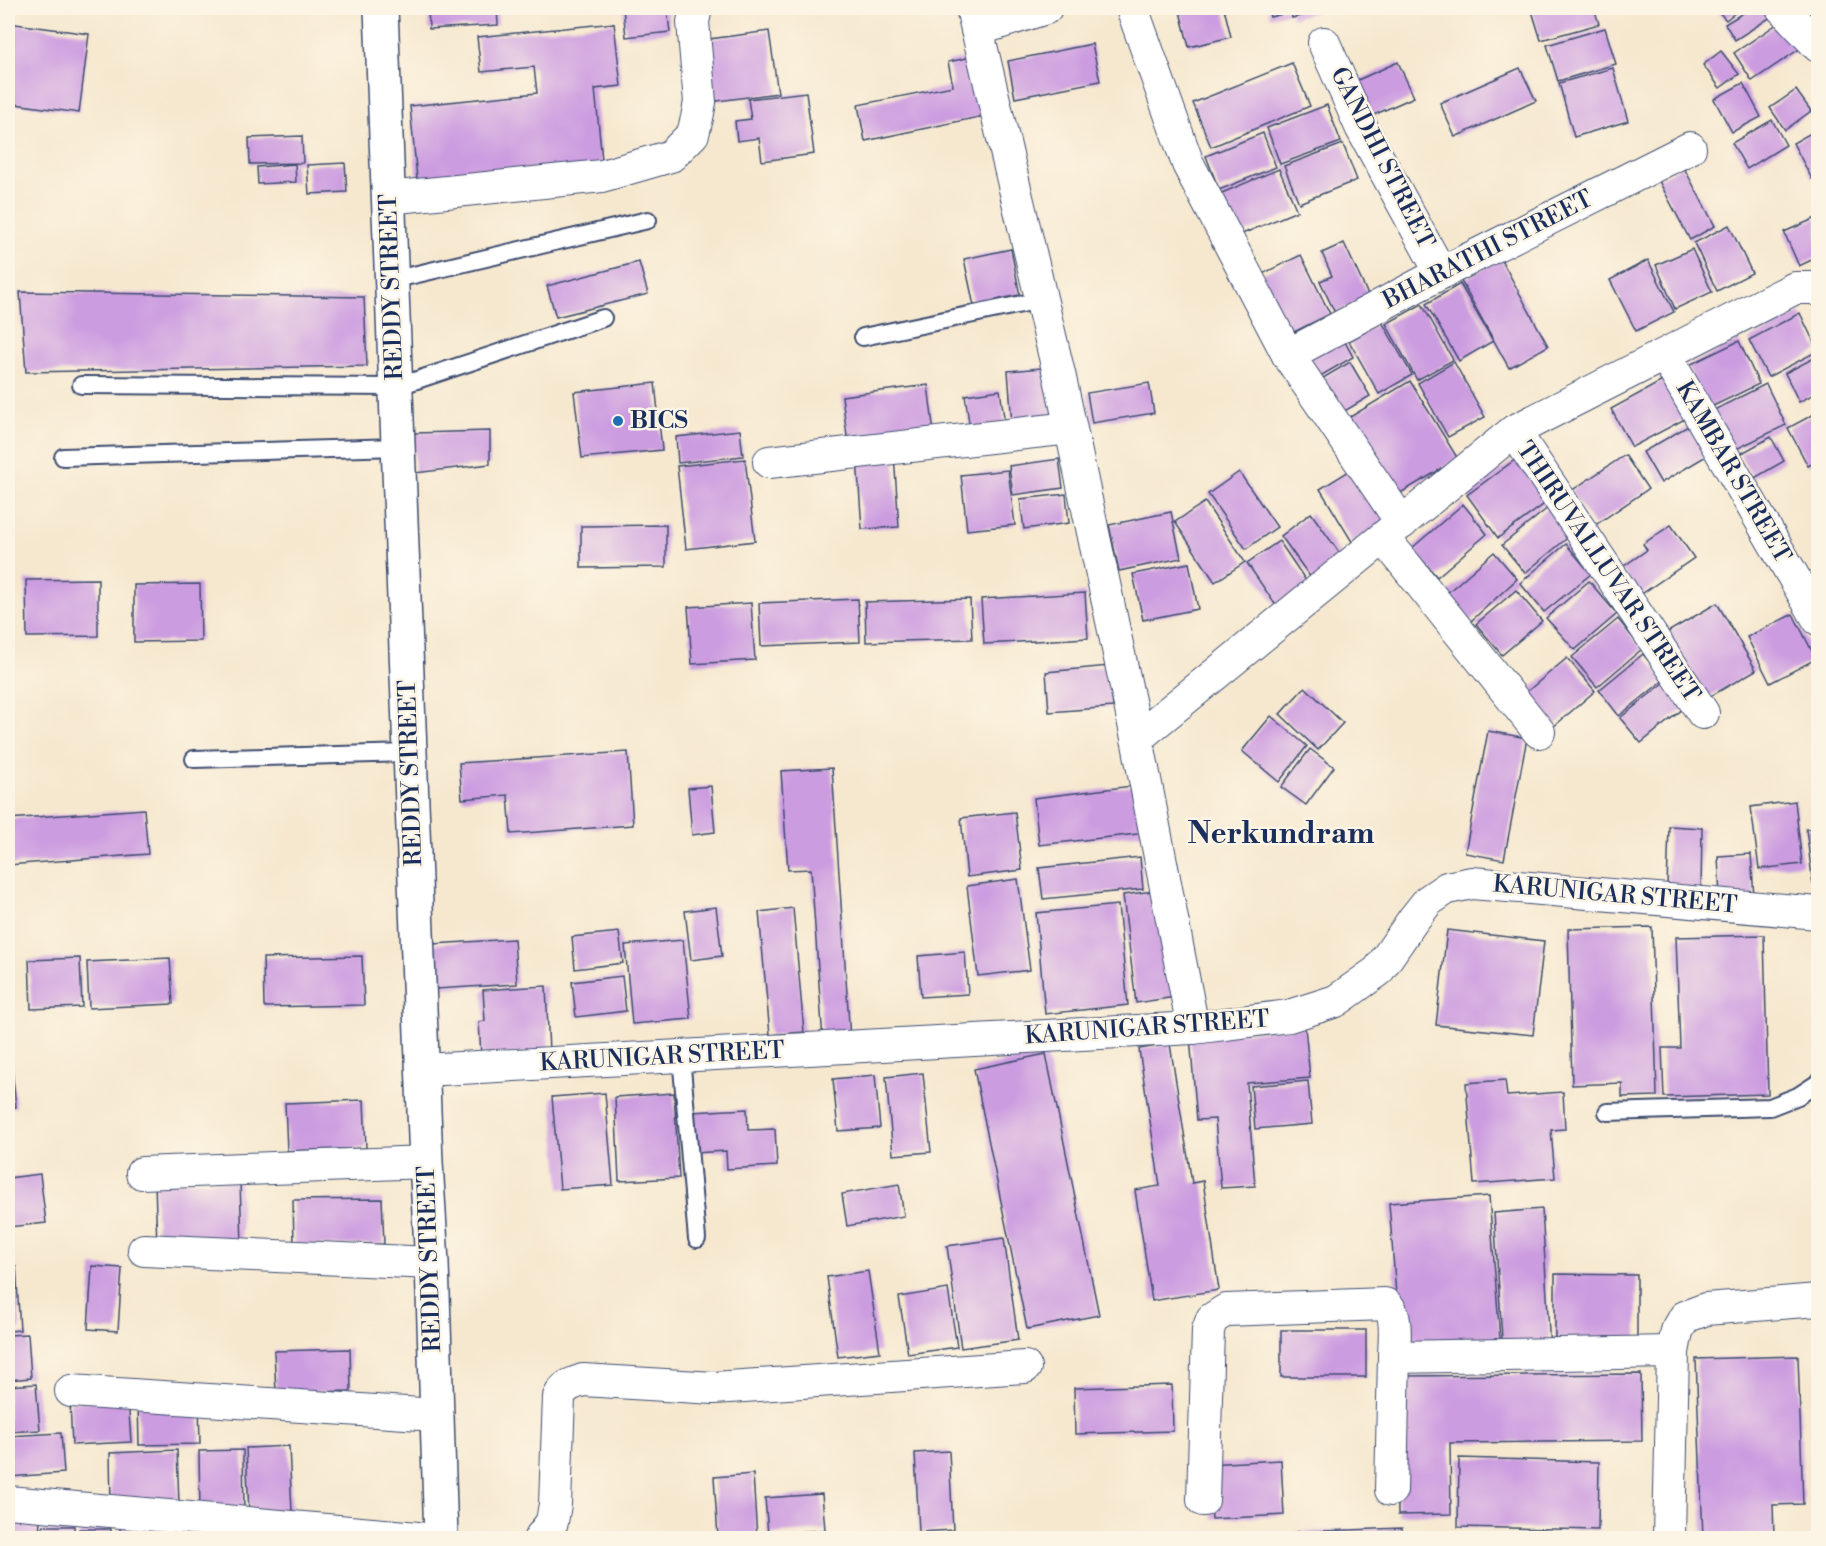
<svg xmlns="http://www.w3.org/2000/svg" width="1826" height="1546" viewBox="0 0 1826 1546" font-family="'Libre Bodoni',serif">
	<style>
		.building { fill: #cc9ce0 }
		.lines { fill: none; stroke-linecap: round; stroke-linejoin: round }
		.service-casing { stroke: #3c4b6f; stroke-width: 20 }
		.minor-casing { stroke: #3c4b6f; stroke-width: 34 }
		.tertiary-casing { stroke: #3c4b6f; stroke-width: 36 }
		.service { stroke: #fff; stroke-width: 16 }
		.minor { stroke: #fff; stroke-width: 32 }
		.tertiary { stroke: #fff; stroke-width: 33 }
		.poi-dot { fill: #1f6fb2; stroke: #fcf5e5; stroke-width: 2 }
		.labels { text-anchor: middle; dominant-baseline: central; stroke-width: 5; stroke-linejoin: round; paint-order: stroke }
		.street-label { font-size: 24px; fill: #1b2f5e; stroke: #fcf5e5 }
		.poi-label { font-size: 24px; font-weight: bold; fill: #1b2f5e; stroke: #fcf5e5; text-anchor: start }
		.district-label { font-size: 30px; font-weight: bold; fill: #1b2f5e; stroke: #fcf5e5 }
	</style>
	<rect width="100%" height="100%" fill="#fcf5e5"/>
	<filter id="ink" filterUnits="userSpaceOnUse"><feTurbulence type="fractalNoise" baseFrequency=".0167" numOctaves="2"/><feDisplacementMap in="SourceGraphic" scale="12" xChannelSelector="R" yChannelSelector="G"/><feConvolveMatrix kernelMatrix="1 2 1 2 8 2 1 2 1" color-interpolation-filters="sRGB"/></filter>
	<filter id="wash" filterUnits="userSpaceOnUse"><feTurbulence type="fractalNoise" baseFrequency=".008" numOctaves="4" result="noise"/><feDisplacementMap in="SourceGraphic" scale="24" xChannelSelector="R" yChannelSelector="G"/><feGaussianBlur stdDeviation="1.35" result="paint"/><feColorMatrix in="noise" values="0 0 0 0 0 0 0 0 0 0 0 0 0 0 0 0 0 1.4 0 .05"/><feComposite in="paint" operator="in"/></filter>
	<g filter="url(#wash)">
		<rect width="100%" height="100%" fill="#f6e8cf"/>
		<g id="blocks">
			<g class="building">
				<polygon points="428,8 497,8 498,25 429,29"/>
				<polygon points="623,8 667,8 670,32 626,37"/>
				<polygon points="1179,8 1224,8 1231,37 1189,47"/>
				<polygon points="1268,8 1324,8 1325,10 1292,18 1291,12 1270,17"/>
				<polygon points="1531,8 1594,8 1599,24 1541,40"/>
				<polygon points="1715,8 1741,8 1726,20"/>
				<polygon points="1751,8 1765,8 1771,17 1735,40 1725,24"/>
				<polygon points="1783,20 1801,48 1752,81 1734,53"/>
				<polygon points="8,23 89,34 79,113 8,103"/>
				<polygon points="614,23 621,86 595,89 603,170 418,189 410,106 537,93 534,67 481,72 477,37"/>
				<polygon points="1605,28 1616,64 1558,81 1547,45"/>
				<polygon points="769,31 778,93 710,102 702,40"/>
				<polygon points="1092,44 1100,81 1015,98 1008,61"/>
				<polygon points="1721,51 1739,74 1720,88 1703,65"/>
				<polygon points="972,57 984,116 865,141 858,105 953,86 948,62"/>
				<polygon points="1398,62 1414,97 1367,118 1351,83"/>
				<polygon points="1292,63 1310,106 1211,147 1193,103"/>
				<polygon points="1520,68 1536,101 1455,137 1440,103"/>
				<polygon points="1613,68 1628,121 1574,137 1559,83"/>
				<polygon points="1743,83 1761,117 1732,132 1714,99"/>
				<polygon points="1796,90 1811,111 1785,130 1770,108"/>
				<polygon points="806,92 814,154 762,161 759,138 737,141 735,121 751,119 748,99"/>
				<polygon points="1327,105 1341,142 1280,164 1267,128"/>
				<polygon points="1772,120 1786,145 1747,169 1732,143"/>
				<polygon points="1818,129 1818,175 1812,179 1793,143"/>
				<polygon points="1263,133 1276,167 1219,190 1206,156"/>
				<polygon points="302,136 303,163 250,164 249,138"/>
				<polygon points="1343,144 1357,180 1299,203 1284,166"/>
				<polygon points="345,163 347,192 309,194 307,165"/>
				<polygon points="295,164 296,182 258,184 257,167"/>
				<polygon points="1683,166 1715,226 1690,240 1658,179"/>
				<polygon points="1279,169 1297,211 1235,237 1217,195"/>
				<polygon points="1816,218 1818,222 1818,257 1799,266 1784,232"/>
				<polygon points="1729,225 1752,273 1717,291 1694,243"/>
				<polygon points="1344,243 1369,297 1335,313 1320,281 1332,276 1322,253"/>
				<polygon points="1011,249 1020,296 974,306 964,259"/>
				<polygon points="1692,249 1712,292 1675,309 1656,265"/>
				<polygon points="1301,255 1330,314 1290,334 1260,275"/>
				<polygon points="1501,259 1548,346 1509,368 1461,281"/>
				<polygon points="1648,260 1674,312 1636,331 1610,280"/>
				<polygon points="639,262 648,294 556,317 547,286"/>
				<polygon points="1460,284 1493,341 1459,361 1426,304"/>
				<polygon points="20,292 364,297 367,366 26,372"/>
				<polygon points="1422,304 1453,360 1417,380 1386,324"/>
				<polygon points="1800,313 1818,351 1768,377 1749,340"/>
				<polygon points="1382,322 1412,375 1379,394 1349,341"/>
				<polygon points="1343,338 1353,357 1317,378 1306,358"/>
				<polygon points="1739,341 1759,384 1707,409 1687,366"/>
				<polygon points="1818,356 1818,392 1799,402 1785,373"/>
				<polygon points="1350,362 1370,396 1338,415 1318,381"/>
				<polygon points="1454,362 1485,417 1448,437 1418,383"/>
				<polygon points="1052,367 1057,420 1012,424 1008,371"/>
				<polygon points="1664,380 1685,419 1632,447 1611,409"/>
				<polygon points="1410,381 1458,459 1392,498 1345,420"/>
				<polygon points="655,383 662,450 582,458 574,392"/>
				<polygon points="1149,383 1154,413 1092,423 1087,393"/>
				<polygon points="1766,384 1786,425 1732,451 1712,411"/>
				<polygon points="928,385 934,433 848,444 842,396"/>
				<polygon points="1000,390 1006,431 971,436 965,395"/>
				<polygon points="1818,412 1818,461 1808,466 1788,428"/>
				<polygon points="1695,422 1713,452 1661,483 1643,452"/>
				<polygon points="740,430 743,456 678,463 676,437"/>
				<polygon points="490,431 490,464 415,473 414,433"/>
				<polygon points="1771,437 1784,461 1753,479 1740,454"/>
				<polygon points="894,455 899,527 862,529 857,458"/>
				<polygon points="1625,455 1648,489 1594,526 1571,491"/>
				<polygon points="745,459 755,541 686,549 677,466"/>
				<polygon points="1059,459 1063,488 1013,495 1009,466"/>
				<polygon points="1516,459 1547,502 1498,538 1467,495"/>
				<polygon points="1354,468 1388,525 1354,545 1320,489"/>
				<polygon points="1008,470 1015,525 967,530 961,475"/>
				<polygon points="1239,472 1277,527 1246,549 1208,494"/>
				<polygon points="1066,494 1069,523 1024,529 1020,499"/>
				<polygon points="1205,502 1245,562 1215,582 1175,522"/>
				<polygon points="1463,504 1487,534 1437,577 1412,548"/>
				<polygon points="1549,507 1571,535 1525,573 1502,545"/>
				<polygon points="1171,512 1181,558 1119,571 1109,525"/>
				<polygon points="1311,513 1346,562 1316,585 1281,536"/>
				<polygon points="666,525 666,567 581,568 581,526"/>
				<polygon points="1671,525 1694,558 1640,595 1621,568 1647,550 1643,544"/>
				<polygon points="1279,541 1311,588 1279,610 1247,563"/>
				<polygon points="1566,544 1591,574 1544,612 1520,583"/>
				<polygon points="1494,552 1517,579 1471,621 1447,593"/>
				<polygon points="1189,563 1198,609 1143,620 1133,574"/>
				<polygon points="98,579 98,636 27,637 26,580"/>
				<polygon points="1589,581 1617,614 1575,650 1546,618"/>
				<polygon points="200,584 201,641 134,642 134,585"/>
				<polygon points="1516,590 1542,621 1502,655 1476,624"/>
				<polygon points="1085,593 1088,638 984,644 981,599"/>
				<polygon points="858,599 860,642 761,646 759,603"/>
				<polygon points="970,599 972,639 866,642 865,602"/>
				<polygon points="751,603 755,660 692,664 688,607"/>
				<polygon points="1717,603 1756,670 1704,700 1666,633"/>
				<polygon points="1793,614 1816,659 1770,683 1747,637"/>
				<polygon points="1618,619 1642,649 1597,687 1572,657"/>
				<polygon points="1643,654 1664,680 1619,716 1599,690"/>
				<polygon points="1567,658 1595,691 1552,728 1524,694"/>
				<polygon points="1109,666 1113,707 1049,712 1046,672"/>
				<polygon points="1665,682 1684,708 1641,743 1620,718"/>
				<polygon points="1305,687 1343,723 1318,750 1280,714"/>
				<polygon points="1271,716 1307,746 1279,782 1242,751"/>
				<polygon points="1488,731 1527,738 1504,860 1465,853"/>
				<polygon points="1310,749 1334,767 1306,805 1281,787"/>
				<polygon points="628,752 633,825 511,834 508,795 462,799 459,763"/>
				<polygon points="832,768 850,1039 823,1041 811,869 788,870 781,771"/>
				<polygon points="1140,785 1146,833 1039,845 1034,798"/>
				<polygon points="711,786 715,832 692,835 688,788"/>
				<polygon points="1795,801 1802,864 1759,869 1751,807"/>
				<polygon points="144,809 148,854 8,865 8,819"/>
				<polygon points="1015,812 1022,870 967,877 961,818"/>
				<polygon points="1669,826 1702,828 1701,889 1667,888"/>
				<polygon points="1818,828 1818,885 1813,885 1806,829"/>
				<polygon points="1751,854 1754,897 1720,899 1718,856"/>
				<polygon points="1140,857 1143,889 1043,899 1039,868"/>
				<polygon points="1018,879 1030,970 978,976 967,886"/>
				<polygon points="1161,890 1175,997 1136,1003 1123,895"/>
				<polygon points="1118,905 1128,1005 1045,1014 1036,913"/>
				<polygon points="716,907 722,956 691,960 685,911"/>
				<polygon points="793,908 804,1032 770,1035 759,912"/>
				<polygon points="1652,927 1657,1096 1622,1097 1622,1083 1572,1085 1568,929"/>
				<polygon points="1447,930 1544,941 1533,1035 1436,1025"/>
				<polygon points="619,932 623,963 575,969 572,937"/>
				<polygon points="1764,935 1768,1094 1664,1097 1662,1048 1680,1048 1676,937"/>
				<polygon points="514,939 517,984 436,989 433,944"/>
				<polygon points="683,940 691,1019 632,1024 625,945"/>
				<polygon points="965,952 968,994 921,997 918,956"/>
				<polygon points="362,956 364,1005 264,1007 263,958"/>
				<polygon points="80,958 82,1007 31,1009 29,960"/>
				<polygon points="170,958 173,1004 89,1008 87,962"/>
				<polygon points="622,976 626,1011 576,1017 572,982"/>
				<polygon points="546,986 549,1052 481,1056 479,1022 485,1021 483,990"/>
				<polygon points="1305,1027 1310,1078 1247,1083 1255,1186 1221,1188 1215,1119 1197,1120 1190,1037"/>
				<polygon points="1170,1044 1192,1183 1203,1181 1219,1290 1152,1301 1135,1190 1160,1186 1139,1049"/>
				<polygon points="1046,1054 1099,1315 1027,1329 974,1069"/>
				<polygon points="11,1059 16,1107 8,1108 8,1060"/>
				<polygon points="923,1073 931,1152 893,1155 886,1077"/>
				<polygon points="875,1075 880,1128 838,1131 833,1079"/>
				<polygon points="1505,1080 1507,1096 1563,1092 1565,1129 1551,1130 1555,1178 1474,1184 1466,1083"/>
				<polygon points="1308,1081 1312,1124 1255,1129 1251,1086"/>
				<polygon points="605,1093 613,1185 560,1189 552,1097"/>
				<polygon points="674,1093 679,1178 619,1181 615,1097"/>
				<polygon points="364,1100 366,1148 287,1151 285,1103"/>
				<polygon points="747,1109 748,1130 775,1129 777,1166 727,1169 726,1151 694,1153 692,1112"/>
				<polygon points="40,1174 46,1223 8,1227 8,1178"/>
				<polygon points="240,1180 242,1245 157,1248 155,1182"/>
				<polygon points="899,1184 904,1216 847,1226 842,1194"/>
				<polygon points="1489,1196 1500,1339 1400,1347 1389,1203"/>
				<polygon points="382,1199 384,1244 294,1246 293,1200"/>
				<polygon points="1542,1209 1550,1350 1503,1353 1494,1213"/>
				<polygon points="1004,1238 1018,1340 961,1348 947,1246"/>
				<polygon points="16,1266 20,1330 8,1331 8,1267"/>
				<polygon points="92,1266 122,1268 118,1331 88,1329"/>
				<polygon points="868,1271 880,1352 838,1357 827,1277"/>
				<polygon points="1555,1274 1637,1275 1637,1343 1555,1343"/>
				<polygon points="948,1289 957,1347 908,1354 899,1297"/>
				<rect x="1281" y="1330" width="85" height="47"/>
				<polygon points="28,1334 31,1378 8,1380 8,1335"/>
				<polygon points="350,1349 351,1391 276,1393 274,1351"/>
				<polygon points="1798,1356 1803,1504 1773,1505 1774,1535 1740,1536 1740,1538 1703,1538 1696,1359"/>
				<polygon points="1641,1374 1642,1441 1450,1443 1451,1514 1398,1515 1396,1376"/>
				<polygon points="36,1384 40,1430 8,1432 8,1386"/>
				<polygon points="1172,1385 1173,1431 1075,1434 1074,1388"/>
				<polygon points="128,1398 131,1442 72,1445 70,1402"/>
				<polygon points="199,1402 200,1444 139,1445 138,1404"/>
				<polygon points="61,1433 64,1473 8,1477 8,1436"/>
				<polygon points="289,1446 292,1512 249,1513 246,1448"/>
				<polygon points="177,1450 179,1504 111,1506 110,1453"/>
				<polygon points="243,1450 244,1513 200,1514 199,1451"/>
				<polygon points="949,1451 953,1530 919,1532 915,1453"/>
				<polygon points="1459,1458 1599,1462 1598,1530 1458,1527"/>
				<polygon points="1281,1460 1284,1515 1212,1519 1208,1464"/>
				<polygon points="753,1474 757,1538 718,1538 714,1477"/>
				<polygon points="822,1494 825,1530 768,1534 765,1498"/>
				<polygon points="8,1517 40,1518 39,1538 8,1538"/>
				<rect x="43" y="1526" width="31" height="12"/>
				<polygon points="120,1526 251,1538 120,1538"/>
				<polygon points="1402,1528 1402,1538 1297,1538 1296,1532"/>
				<rect x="79" y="1529" width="32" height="9"/>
			</g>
		</g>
	</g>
	<g filter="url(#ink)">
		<use href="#blocks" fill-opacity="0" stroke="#3c4b6f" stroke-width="1.5"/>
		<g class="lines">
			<g class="service-casing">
				<g id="service">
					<polyline points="392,280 648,220"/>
					<polyline points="863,337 1041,300"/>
					<polyline points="81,385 396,387 603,318"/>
					<polyline points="63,457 398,447"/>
					<polyline points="194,759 410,753"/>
					<polyline points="681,1056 697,1239"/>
					<polyline points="1607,1112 1770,1107 1798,1096 1818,1083"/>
				</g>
			</g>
			<g class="minor-casing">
				<g id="minor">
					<polyline points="972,8 1060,378 1137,738 1193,1028"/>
					<polyline points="1132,8 1188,164 1288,355 1402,523"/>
					<polyline points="1782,8 1818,46"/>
					<polyline points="977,30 1046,8"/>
					<polyline points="1324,43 1361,127 1441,273"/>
					<polyline points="388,198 602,176 671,156 693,134 697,118 700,102 693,22 696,8"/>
					<polyline points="1288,355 1441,273 1690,148"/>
					<polyline points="1665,355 1818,619"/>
					<polyline points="1514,431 1703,713"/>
					<polyline points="769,462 1070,428"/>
					<polyline points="1384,538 1539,732"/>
					<polyline points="1137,738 1514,431 1795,288 1816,288 1818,290"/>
					<polyline points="423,1070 1193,1028 1289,1016 1336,1001 1378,971 1413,920 1428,901 1447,888 1472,883 1818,913"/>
					<polyline points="142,1173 426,1162"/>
					<polyline points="144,1250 432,1263"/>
					<polyline points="71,1391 436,1415"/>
					<polyline points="1391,1490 1394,1357 1673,1352"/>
					<path d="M1203,1500L1208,1330L1212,1319L1226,1310L1385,1304C1399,1313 1394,1342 1394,1357"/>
					<polyline points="8,1502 418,1538"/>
					<path d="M540,1538L552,1522L555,1504L559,1397C564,1386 571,1384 583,1380L714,1388L1025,1367"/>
					<polyline points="1669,1538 1673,1352 1677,1331 1685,1317 1706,1309 1818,1300"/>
				</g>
			</g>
			<g class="tertiary-casing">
				<polyline id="tertiary" points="381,8 426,1162 432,1263 441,1538"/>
			</g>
			<use href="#service" class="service"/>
			<use href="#minor" class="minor"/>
			<use href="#tertiary" class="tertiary"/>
		</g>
	</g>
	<circle class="poi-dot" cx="618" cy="421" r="6"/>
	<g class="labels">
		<g class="street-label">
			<text transform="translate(1382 158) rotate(63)">GANDHI STREET</text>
			<text transform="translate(1488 250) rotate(-27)">BHARATHI STREET</text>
			<text transform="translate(392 287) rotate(-92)">REDDY STREET</text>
			<text transform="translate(1733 472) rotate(60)">KAMBAR STREET</text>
			<text transform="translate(1608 572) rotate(56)">THIRUVALLUVAR STREET</text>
			<text transform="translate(411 773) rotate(-92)">REDDY STREET</text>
			<text transform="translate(1615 895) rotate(5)">KARUNIGAR STREET</text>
			<text transform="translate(1147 1028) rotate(-4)">KARUNIGAR STREET</text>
			<text transform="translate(662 1057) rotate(-3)">KARUNIGAR STREET</text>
			<text transform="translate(430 1259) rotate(-92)">REDDY STREET</text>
		</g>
		<g class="poi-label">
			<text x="630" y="421">BICS</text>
		</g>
		<g class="district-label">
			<text x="1281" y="834">Nerkundram</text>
		</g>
	</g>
	<rect width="1826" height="1546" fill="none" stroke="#fcf5e5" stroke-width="30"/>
</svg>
